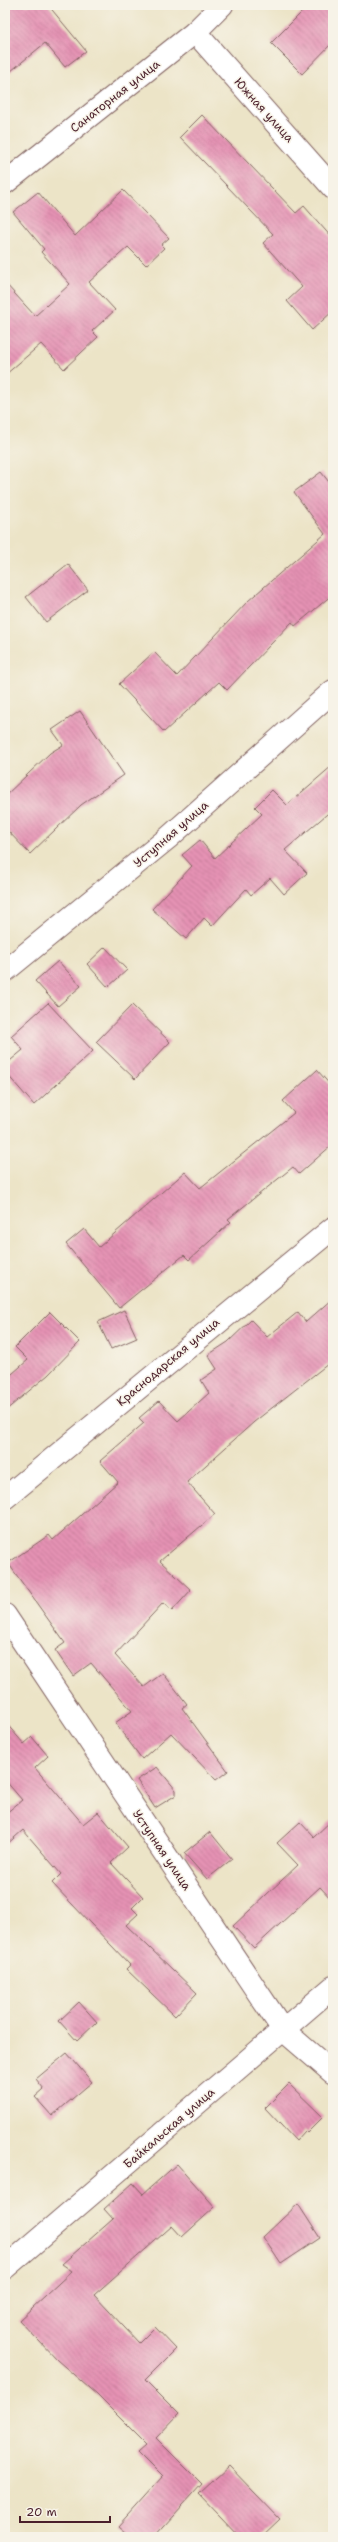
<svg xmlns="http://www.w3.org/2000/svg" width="338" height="2542" viewBox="0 0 338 2542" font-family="'Shantell Sans',sans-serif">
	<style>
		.building { fill: url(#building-back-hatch) }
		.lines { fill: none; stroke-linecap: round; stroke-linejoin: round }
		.street-casing { stroke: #836462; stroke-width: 24 }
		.street { stroke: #fff; stroke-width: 22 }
		.labels { text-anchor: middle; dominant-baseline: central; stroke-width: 3; stroke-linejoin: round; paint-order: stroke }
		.street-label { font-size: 12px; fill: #4a1f2b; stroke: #f7f3e8 }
	</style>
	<defs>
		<pattern id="building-back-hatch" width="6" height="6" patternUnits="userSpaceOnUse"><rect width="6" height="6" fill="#e592b4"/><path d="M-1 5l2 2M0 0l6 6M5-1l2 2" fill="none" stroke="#bc7793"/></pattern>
	</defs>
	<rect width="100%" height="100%" fill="#f7f3e8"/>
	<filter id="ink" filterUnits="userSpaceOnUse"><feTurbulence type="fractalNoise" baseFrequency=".025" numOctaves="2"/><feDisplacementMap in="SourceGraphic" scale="8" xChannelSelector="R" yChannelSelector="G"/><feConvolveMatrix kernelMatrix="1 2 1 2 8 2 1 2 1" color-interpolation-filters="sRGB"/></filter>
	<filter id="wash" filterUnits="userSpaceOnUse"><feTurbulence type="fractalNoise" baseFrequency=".012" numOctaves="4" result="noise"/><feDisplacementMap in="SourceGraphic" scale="16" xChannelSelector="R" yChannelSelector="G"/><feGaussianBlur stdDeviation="0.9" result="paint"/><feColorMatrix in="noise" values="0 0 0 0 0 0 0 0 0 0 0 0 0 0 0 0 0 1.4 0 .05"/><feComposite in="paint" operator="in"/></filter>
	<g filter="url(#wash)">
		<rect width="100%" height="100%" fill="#ece4c7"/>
		<g id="blocks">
			<g class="building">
				<polygon points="5,5 48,5 86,51 65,67 45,43 5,76"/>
				<polygon points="309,5 333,5 333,42 302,74 271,43"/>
				<polygon points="202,115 296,213 304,206 333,239 333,311 312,330 287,301 302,287 263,243 273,234 180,137"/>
				<polygon points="123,190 169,238 161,245 164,248 146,265 128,247 89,282 115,310 92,331 98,337 64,369 41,344 5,375 5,283 35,316 70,284 41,252 44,249 13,212 38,192 75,236"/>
				<polygon points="321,472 333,487 333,594 295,626 292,622 227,690 219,682 164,732 119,684 154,652 177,676 248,601 325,534 294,492"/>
				<polygon points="68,564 88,590 46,622 26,597"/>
				<polygon points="80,711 124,775 81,805 30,854 5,828 5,796 50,753 63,745 52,730"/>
				<polygon points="333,765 333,809 285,850 307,873 284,894 270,878 251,895 246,889 212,926 204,918 186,939 152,909 192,866 182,855 200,840 215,858 262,814 255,807 272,790 287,805"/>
				<polygon points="105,947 127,970 108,987 87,964"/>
				<polygon points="58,961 81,986 58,1006 35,981"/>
				<polygon points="48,1003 93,1051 34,1105 5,1072 5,1065 23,1050 11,1036"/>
				<polygon points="132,1005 170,1042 135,1079 96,1042"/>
				<polygon points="317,1070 333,1088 333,1144 299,1174 293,1167 228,1219 231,1222 189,1260 184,1255 119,1308 66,1244 84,1229 99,1247 185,1172 200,1188 294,1113 283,1101"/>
				<polygon points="333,1298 333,1360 254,1422 187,1482 215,1514 160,1561 191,1590 172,1611 163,1603 115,1655 144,1687 163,1673 187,1704 182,1708 228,1771 216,1780 171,1733 142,1759 115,1723 132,1711 91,1663 73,1676 55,1650 65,1643 8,1563 49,1535 53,1540 118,1482 100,1461 144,1423 139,1418 159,1401 178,1421 209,1393 201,1380 217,1369 208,1355 228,1342 251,1320 267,1337 298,1312 306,1322"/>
				<polygon points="124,1310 137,1338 111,1349 98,1322"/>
				<polygon points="50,1312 80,1342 48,1375 5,1411 5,1380 28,1360 15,1347"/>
				<polygon points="5,1722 24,1744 32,1737 48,1756 35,1768 83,1824 98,1812 128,1847 111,1863 143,1897 132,1908 138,1914 126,1925 197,1993 175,2016 126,1969 130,1965 52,1883 61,1874 23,1830 5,1846 5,1814 22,1800 5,1780"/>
				<polygon points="157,1767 176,1790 176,1795 155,1808 137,1780"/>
				<polygon points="333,1819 333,1901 320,1887 254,1948 233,1926 298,1865 277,1843 300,1822 314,1837"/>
				<polygon points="210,1832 232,1859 207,1879 184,1853"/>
				<polygon points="79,2002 97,2022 77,2041 59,2021"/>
				<polygon points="67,2053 92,2082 52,2116 35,2097 44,2089 36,2079"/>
				<polygon points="289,2084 323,2117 307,2133 305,2131 296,2141 265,2108"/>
				<polygon points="177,2164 215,2207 182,2237 172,2226 94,2295 139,2343 155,2327 176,2349 145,2380 179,2414 156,2438 202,2484 154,2537 131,2537 118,2526 162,2477 137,2452 146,2444 97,2395 57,2360 19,2320 72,2271 62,2264 113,2219 104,2209 133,2183 143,2194"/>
				<polygon points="298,2204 320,2238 281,2264 263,2237"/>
				<polygon points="229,2466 280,2519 261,2537 240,2537 199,2494"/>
			</g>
		</g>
	</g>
	<g filter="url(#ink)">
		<use href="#blocks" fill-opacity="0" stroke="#836462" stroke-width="1"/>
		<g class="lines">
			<g class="street-casing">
				<g id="street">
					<polyline points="195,32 333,188"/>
					<polyline points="5,183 195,32 222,5"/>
					<polyline points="5,971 168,838 333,691"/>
					<polyline points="5,1498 333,1228"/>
					<polyline points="5,1615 283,2030 333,2073"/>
					<polyline points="5,2268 333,1987"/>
				</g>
			</g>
			<use href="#street" class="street"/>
		</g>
	</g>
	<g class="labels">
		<g class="street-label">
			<text transform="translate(115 96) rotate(-38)">Санаторная улица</text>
			<text transform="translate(264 110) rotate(48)">Южная улица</text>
			<text transform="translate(171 834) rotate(-41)">Уступная улица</text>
			<text transform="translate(168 1362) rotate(-40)">Краснодарская улица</text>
			<text transform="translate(162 1850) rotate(56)">Уступная улица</text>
			<text transform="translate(169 2128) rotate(-41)">Байкальская улица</text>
		</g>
	</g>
	<rect width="338" height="2542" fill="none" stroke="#f7f3e8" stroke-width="20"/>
	<path d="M20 2516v6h90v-6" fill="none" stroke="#4a1f2b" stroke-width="2"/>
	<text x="26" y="2516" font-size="12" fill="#4a1f2b" stroke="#f7f3e8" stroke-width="3" paint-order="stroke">20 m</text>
</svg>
